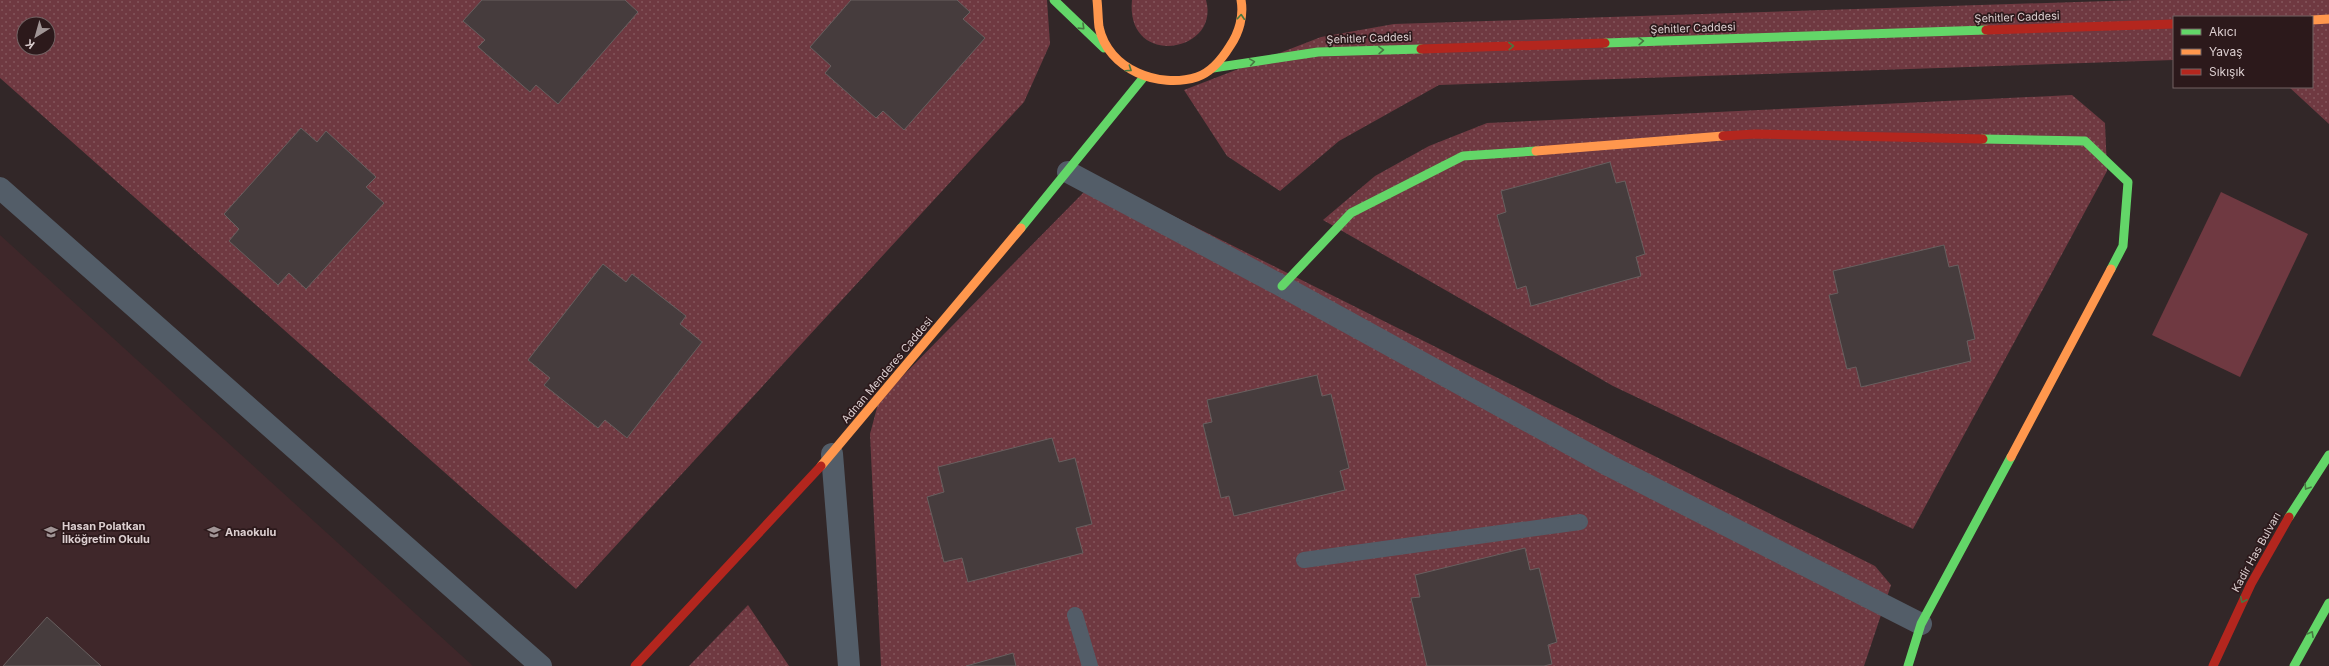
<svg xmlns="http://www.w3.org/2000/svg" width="2329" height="666" viewBox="0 0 2329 666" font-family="Inter,sans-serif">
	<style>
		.built { fill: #3f272a }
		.grass { fill: url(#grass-dots); fill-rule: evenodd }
		.pitch { fill: #6f3941 }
		.building { fill: #463c3d; stroke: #685f5f }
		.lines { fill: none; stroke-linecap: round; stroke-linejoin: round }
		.lane { stroke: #535d68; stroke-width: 16 }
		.street { stroke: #535d68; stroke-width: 22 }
		.fast { stroke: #63d668; stroke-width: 9 }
		.slow { stroke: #ff974d; stroke-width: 9 }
		.jam { stroke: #b3261e; stroke-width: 9 }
		.oneway { stroke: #487842 }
		.labels { text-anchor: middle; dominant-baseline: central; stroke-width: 3.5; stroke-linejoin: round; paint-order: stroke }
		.street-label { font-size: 11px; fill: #dccfd0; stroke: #2c191b }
		.poi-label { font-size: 11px; font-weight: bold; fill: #dccfd0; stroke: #2c191b; text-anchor: start }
	</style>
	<defs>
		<pattern id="grass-dots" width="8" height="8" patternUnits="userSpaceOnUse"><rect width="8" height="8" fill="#6f3941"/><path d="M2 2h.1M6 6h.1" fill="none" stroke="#83555b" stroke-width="1.8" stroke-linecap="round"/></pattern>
	</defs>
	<rect width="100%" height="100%" fill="#322728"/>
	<polygon class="built" points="0,235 204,421 473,666 0,666"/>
	<g class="grass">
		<path d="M0,0H1047L1050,44L1024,102L576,589L0,78ZM24,24H48V48H24Z"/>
		<path d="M1132,0H1206C1221,53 1125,69 1132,0Z"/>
		<polygon points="2138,0 2329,0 2329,124 2289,87 2312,87 2312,17 2174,17 2174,60 1439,85 1339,141 1280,191 1227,156 1184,90 1321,37 1394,24"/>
		<polygon points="2072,95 2105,123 2107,171 1913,529 1613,386 1323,220 1375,176 1429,146 1487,123"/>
		<polygon points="1088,188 1123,191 1875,566 1891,585 1864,666 881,666 870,434 879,400"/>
		<polygon points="748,605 789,666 689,666"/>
	</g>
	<polygon class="pitch" points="2221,192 2308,234 2240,377 2152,335"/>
	<g class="building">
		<polygon points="482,0 625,0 638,12 558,104 536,85 530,92 478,47 485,40 463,21"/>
		<polygon points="851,0 957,0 970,12 963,19 985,38 904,130 883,111 876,118 825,73 831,66 810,47"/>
		<polygon points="301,128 317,142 326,131 376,177 366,187 384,203 306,289 289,273 278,285 229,241 239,229 224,214"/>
		<polygon points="1610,162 1616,183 1625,181 1645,254 1636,257 1641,276 1531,306 1526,286 1517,289 1497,215 1506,212 1501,191"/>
		<polygon points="1944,245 1949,267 1958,265 1975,339 1967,341 1971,361 1861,387 1856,367 1847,369 1829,295 1838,293 1833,271"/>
		<polygon points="603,264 626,282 632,274 686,316 680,324 702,342 627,438 605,420 598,428 544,385 550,378 528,360"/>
		<polygon points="1317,375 1322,396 1331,394 1349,468 1340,471 1345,490 1234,516 1229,496 1221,498 1203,424 1212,422 1207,400"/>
		<polygon points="1052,438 1059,462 1075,458 1092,524 1076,528 1083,553 968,582 962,558 944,562 927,497 944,492 938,467"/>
		<polygon points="1525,548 1530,570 1539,568 1557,642 1548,645 1552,664 1544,666 1427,666 1411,598 1420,597 1415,575"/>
		<polygon points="47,617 101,666 3,666"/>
		<polygon points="1013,653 1016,666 966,666"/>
	</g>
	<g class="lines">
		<g class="lane">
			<polyline points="1304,560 1580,522"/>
			<polyline points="1075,615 1090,666"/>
		</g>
		<g class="street">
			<polyline points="1068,172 1282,286 1610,466 1921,624"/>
			<polyline points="0,188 541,666"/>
			<polyline points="832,454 849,666"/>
		</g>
		<g class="fast">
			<polyline points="1054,0 1104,48"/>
			<polyline points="1605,43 1986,30"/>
			<polyline points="1213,68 1318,52 1421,49"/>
			<polyline points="1983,139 2085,141 2128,182 2123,246 2111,269"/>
			<polyline points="1021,228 1143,78"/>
			<polyline points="1282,286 1351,213 1463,156 1536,151"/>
			<polyline points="2289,517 2329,455"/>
			<polyline points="1908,666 1921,624 2011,457"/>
			<polyline points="2294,666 2329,603"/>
		</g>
		<g class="slow">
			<path d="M1097,0C1098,9 1098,19 1099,27C1108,70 1159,89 1197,77C1212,72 1222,59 1230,46C1239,33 1244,16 1241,0"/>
			<polyline points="2312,20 2329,19"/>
			<polyline points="1536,151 1723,136"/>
			<polyline points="2011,457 2111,269"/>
			<polyline points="821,466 1021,228"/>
		</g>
		<g class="jam">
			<polyline points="1986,30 2174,24"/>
			<polyline points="1421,49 1605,43"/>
			<polyline points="1723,136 1755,134 1983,139"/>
			<polyline points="635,666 821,466"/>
			<polyline points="2213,666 2251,584 2289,517"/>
		</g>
	</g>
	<defs><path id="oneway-chevron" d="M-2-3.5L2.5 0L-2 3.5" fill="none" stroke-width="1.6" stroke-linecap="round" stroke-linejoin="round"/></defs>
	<g class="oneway">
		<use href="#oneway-chevron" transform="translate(1241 17) rotate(-86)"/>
		<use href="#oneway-chevron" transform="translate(1082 27) rotate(44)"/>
		<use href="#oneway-chevron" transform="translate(1641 41) rotate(-2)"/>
		<use href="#oneway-chevron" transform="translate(1511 46) rotate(-2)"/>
		<use href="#oneway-chevron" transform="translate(1381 50) rotate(-2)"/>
		<use href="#oneway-chevron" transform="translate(1252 62) rotate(-9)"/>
		<use href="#oneway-chevron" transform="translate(1129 69) rotate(34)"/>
		<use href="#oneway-chevron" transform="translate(2307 487) rotate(122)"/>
		<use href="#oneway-chevron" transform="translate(2243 600) rotate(116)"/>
		<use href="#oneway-chevron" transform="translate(2311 634) rotate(-60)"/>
	</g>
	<defs>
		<g id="school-bare" transform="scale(1.08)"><path d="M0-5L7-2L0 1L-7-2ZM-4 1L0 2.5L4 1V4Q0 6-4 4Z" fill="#a09495" stroke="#2c191b" stroke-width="2.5" paint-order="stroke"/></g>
	</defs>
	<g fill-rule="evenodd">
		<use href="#school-bare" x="51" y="532"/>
		<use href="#school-bare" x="214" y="532"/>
	</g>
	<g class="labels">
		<g class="street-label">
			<text transform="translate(2017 17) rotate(-2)">Şehitler Caddesi</text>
			<text transform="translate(1693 28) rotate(-2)">Şehitler Caddesi</text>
			<text transform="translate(1369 38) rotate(-2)">Şehitler Caddesi</text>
			<text transform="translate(887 370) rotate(-50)">Adnan Menderes Caddesi</text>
			<text transform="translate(2256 552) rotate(-61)">Kadir Has Bulvarı</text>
		</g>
		<g class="poi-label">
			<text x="62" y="526">Hasan Polatkan<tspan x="62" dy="13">İlköğretim Okulu</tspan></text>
			<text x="225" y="532">Anaokulu</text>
		</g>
	</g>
	<rect x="2173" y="16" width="140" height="72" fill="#2c191b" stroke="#726263"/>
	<rect x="2181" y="29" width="20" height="6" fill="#63d668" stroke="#726263"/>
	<text x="2209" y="36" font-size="12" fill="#dccfd0">Akıcı</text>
	<rect x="2181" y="49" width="20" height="6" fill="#ff974d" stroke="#726263"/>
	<text x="2209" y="56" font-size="12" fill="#dccfd0">Yavaş</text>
	<rect x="2181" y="69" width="20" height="6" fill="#b3261e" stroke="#726263"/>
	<text x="2209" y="76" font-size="12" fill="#dccfd0">Sıkışık</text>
	<g transform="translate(36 36) rotate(217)"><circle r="19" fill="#2c191b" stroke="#726263"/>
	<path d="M0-3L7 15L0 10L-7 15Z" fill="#a09495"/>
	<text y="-6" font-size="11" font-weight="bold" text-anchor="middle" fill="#dccfd0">K</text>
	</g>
</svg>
